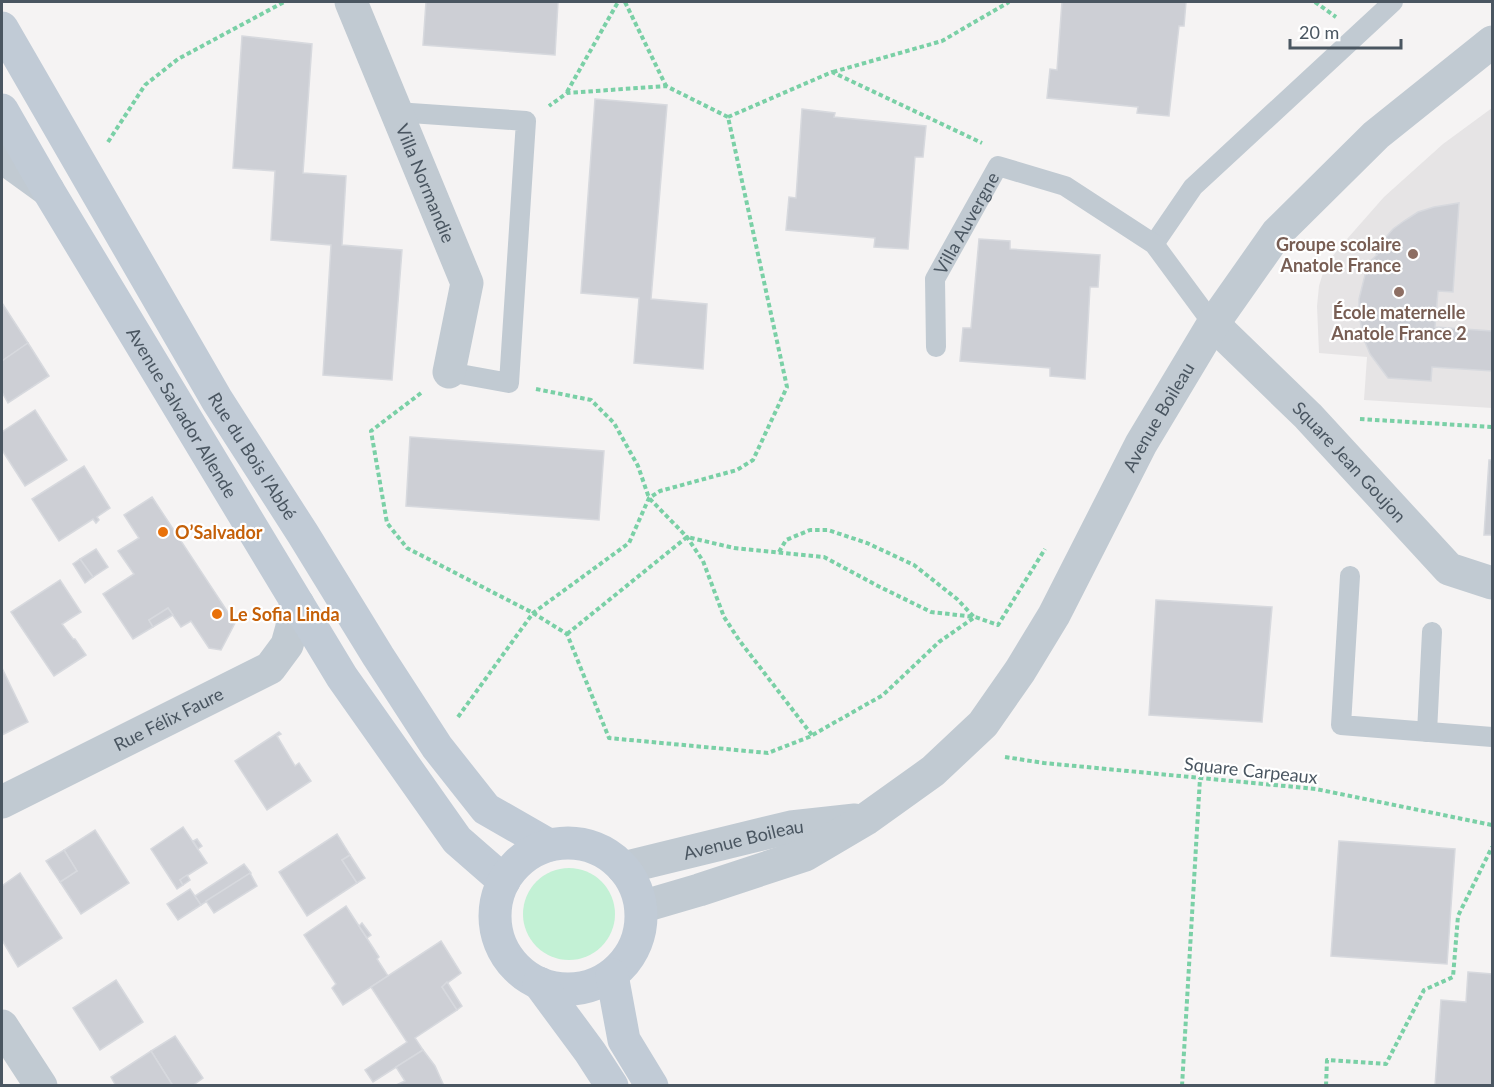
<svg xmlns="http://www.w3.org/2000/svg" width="1494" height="1087" viewBox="0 0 1494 1087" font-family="Lato,sans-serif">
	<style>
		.education { fill: #e6e4e5 }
		.green { fill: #c3f1d5 }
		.building { fill: #cdcfd5; stroke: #d7d9de; stroke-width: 1.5 }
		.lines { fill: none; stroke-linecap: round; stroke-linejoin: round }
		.path { stroke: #7ad0a6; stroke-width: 4; stroke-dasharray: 4.5 3; stroke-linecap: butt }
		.service { stroke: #c1cad2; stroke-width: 20 }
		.minor { stroke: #c1cad2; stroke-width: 33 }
		.secondary { stroke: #c1cbd6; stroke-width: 33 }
		.education-dot { fill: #8d6e63; stroke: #fff; stroke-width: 2 }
		.food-dot { fill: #e8710a; stroke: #fff; stroke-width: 2 }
		.labels { text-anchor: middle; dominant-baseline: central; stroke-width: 4.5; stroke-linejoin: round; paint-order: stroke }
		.street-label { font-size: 18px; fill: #4a5661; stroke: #fff }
		.education-label { font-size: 18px; font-weight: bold; fill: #785e54; stroke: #fff; text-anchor: end }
		.food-label { font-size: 18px; font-weight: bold; fill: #c56008; stroke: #fff; text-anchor: start }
	</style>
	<rect width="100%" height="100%" fill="#f5f3f3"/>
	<polygon class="education" points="1492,108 1492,408 1364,400 1367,357 1319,353 1317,306 1319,286 1323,273 1328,262 1340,247 1384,197 1443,144"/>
	<circle class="green" cx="569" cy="914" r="46"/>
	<g class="building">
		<polygon points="426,2 558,2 555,55 423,45"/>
		<polygon points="1062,2 1186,2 1184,26 1179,26 1169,116 1137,113 1138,107 1047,98 1050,69 1057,70"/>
		<polygon points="242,36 312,44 303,173 346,176 342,245 402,250 392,380 323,375 331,245 271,240 275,171 233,168"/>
		<polygon points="595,99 667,105 651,299 707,304 703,369 634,363 639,298 581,293"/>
		<polygon points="802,109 835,113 834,117 926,126 923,157 915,157 908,249 874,247 875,238 786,230 789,197 796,198"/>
		<polygon points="1459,203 1453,292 1438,291 1435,327 1492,331 1492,371 1432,367 1431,381 1388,378 1370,354 1363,337 1361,325 1359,315 1359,299 1368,263 1377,255 1374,252 1381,243 1393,229 1404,221 1418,212 1434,207"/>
		<polygon points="979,239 1010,241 1010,249 1100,255 1098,287 1090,287 1085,379 1050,376 1050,368 960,361 963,328 971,328"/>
		<polygon points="2,303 28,343 2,361"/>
		<polygon points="28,343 49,376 8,403 2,392 2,361"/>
		<polygon points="35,410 67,460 25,486 2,450 2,432"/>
		<polygon points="410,437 604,451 599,520 406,506"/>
		<polygon points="1489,460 1492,460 1492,535 1484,535"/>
		<polygon points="84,466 110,508 97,517 99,520 96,523 93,519 59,541 32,499"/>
		<polygon points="152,497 235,623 221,650 209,648 191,621 181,627 168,608 149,620 153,627 133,639 103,594 134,574 118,551 139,538 124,515"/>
		<polygon points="96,549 108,567 93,577 80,559"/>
		<polygon points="80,559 93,577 85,583 73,564"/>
		<polygon points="60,580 81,612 62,624 73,639 75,639 86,655 54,676 11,612"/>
		<polygon points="1156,600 1272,607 1262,722 1149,715"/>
		<polygon points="168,608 173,615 153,627 149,620"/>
		<polygon points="2,668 28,722 2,735 2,737"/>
		<polygon points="279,732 281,734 277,736 295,766 299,763 311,781 267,810 235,761"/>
		<polygon points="183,827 207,863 180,880 183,885 177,889 151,849"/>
		<polygon points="95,830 129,883 81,914 60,882 77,871 64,850"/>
		<polygon points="337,834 350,855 342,860 357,883 307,916 279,872"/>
		<polygon points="197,839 202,846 198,849 193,841"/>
		<polygon points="1339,841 1455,849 1447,964 1331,956"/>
		<polygon points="64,850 77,871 60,882 46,861"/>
		<polygon points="350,855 365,878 357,883 342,860"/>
		<polygon points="244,864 251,873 201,905 195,896"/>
		<polygon points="20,873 62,938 18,967 2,940 2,886"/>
		<polygon points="250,873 257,886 214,913 206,901"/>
		<polygon points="187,875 190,880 183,885 180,880"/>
		<polygon points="190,889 201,905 178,920 167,904"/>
		<polygon points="346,906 379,957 377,959 388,976 343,1005 332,988 336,984 304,935"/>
		<polygon points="362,923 371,935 367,938 359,926"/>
		<polygon points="441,941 461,973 442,987 457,1010 415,1038 423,1050 373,1082 365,1070 407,1042 371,987"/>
		<polygon points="1468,972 1492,974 1492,1086 1435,1086 1441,1000 1466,1002"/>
		<polygon points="116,980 143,1022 100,1050 73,1008"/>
		<polygon points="447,982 462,1006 457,1010 442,987"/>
		<polygon points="175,1036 203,1078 192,1086 173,1086 151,1051"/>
		<polygon points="423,1050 435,1066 444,1086 394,1086 405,1081 396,1067"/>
		<polygon points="151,1051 173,1086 116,1086 111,1077"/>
	</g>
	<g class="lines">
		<g class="path">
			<polyline points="625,2 666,86"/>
			<polyline points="1315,2 1336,17"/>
			<polyline points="833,72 942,41 1009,2"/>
			<polyline points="567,92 618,2"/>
			<polyline points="728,117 832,72 982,143"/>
			<polyline points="108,142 145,85 178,59 284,2"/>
			<polyline points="536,389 591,400 614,423 638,466 649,498 687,537 703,561 724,617 739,640 812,735"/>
			<polyline points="421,393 371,431 387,523 407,548 533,613 567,634 609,738 768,753 809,737 883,695 939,642 975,617 998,625 1045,549"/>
			<polyline points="1360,419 1492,427"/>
			<polyline points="779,552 786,540 810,530 828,530 867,543 914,565 957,599 974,617"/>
			<polyline points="567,634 687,537 734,548 824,557 878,586 931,612 975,617"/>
			<polyline points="458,717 533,613 629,543 649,498 660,491 737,470 753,460 787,387 728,117 666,86 567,93 549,106"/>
			<polyline points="1005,757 1044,763 1316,789 1492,825"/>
			<polyline points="1182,1086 1200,778"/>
			<polyline points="1326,1086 1327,1060 1386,1064 1424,990 1453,977 1458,916 1492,847"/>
		</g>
		<g class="service">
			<polyline points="396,112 526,121 509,383 449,372"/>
			<polyline points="1154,244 1193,187 1393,2"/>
			<path id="s1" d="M936,347L935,279L998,166L1065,186L1154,244L1213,324"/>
			<polyline points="1350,576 1341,725 1492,737"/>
			<polyline points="1427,732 1432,632"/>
		</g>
		<g class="minor">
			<path id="s2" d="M351,2L467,283L449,372"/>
			<polyline points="2,157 48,190"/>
			<path id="s3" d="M1213,324L1308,416L1449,569L1492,583"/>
			<path id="s4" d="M2,802L270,668L287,645L292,627V614L298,604"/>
			<path id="s5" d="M623,868L791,827L855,820"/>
			<path id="s6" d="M641,907L699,890L805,855L866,819L933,771L983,724L1020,671L1054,615L1141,444L1213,324L1277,233L1376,135L1492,42"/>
			<polyline points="2,1026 41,1086"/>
		</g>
		<g class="secondary">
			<path id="s7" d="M2,28L217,400L303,534L378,656L437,747L486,809L549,845"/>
			<path id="s8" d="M2,110L48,190L342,677L457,840L504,881"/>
			<circle cx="568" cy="916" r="73"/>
			<polyline points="612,975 624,1040 652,1086"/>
			<polyline points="539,983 590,1052 612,1086"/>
		</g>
	</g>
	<g class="education-dot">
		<circle cx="1413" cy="254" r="6"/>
		<circle cx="1399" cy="292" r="6"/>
	</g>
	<g class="food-dot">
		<circle cx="163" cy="532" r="6"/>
		<circle cx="217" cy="614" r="6"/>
	</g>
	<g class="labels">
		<g class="street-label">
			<text stroke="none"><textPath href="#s2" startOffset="196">Villa Normandie</textPath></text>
			<text stroke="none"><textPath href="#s1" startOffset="132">Villa Auvergne</textPath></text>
			<text stroke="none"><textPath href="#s8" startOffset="352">Avenue Salvador Allende</textPath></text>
			<text stroke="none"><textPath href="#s6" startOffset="748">Avenue Boileau</textPath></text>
			<text stroke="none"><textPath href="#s7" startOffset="496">Rue du Bois l'Abbé</textPath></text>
			<text stroke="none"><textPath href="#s3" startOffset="194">Square Jean Goujon</textPath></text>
			<text stroke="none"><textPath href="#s4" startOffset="186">Rue Félix Faure</textPath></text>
			<text transform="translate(1251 770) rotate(6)">Square Carpeaux</text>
			<text stroke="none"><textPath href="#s5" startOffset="124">Avenue Boileau</textPath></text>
		</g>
		<g class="education-label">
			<text x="1401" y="244">Groupe scolaire<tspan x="1401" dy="21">Anatole France</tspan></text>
			<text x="1399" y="312" text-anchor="middle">École maternelle<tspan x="1399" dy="21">Anatole France 2</tspan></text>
		</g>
		<g class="food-label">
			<text x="175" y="532">O’Salvador</text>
			<text x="229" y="614">Le Sofia Linda</text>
		</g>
	</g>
	<rect width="1494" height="1087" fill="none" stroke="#4a5661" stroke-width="6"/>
	<path d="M1290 39v9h111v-9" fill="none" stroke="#4a5661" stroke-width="3"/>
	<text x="1299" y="39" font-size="18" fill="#4a5661" stroke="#ffffff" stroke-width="4.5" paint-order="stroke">20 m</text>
</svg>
